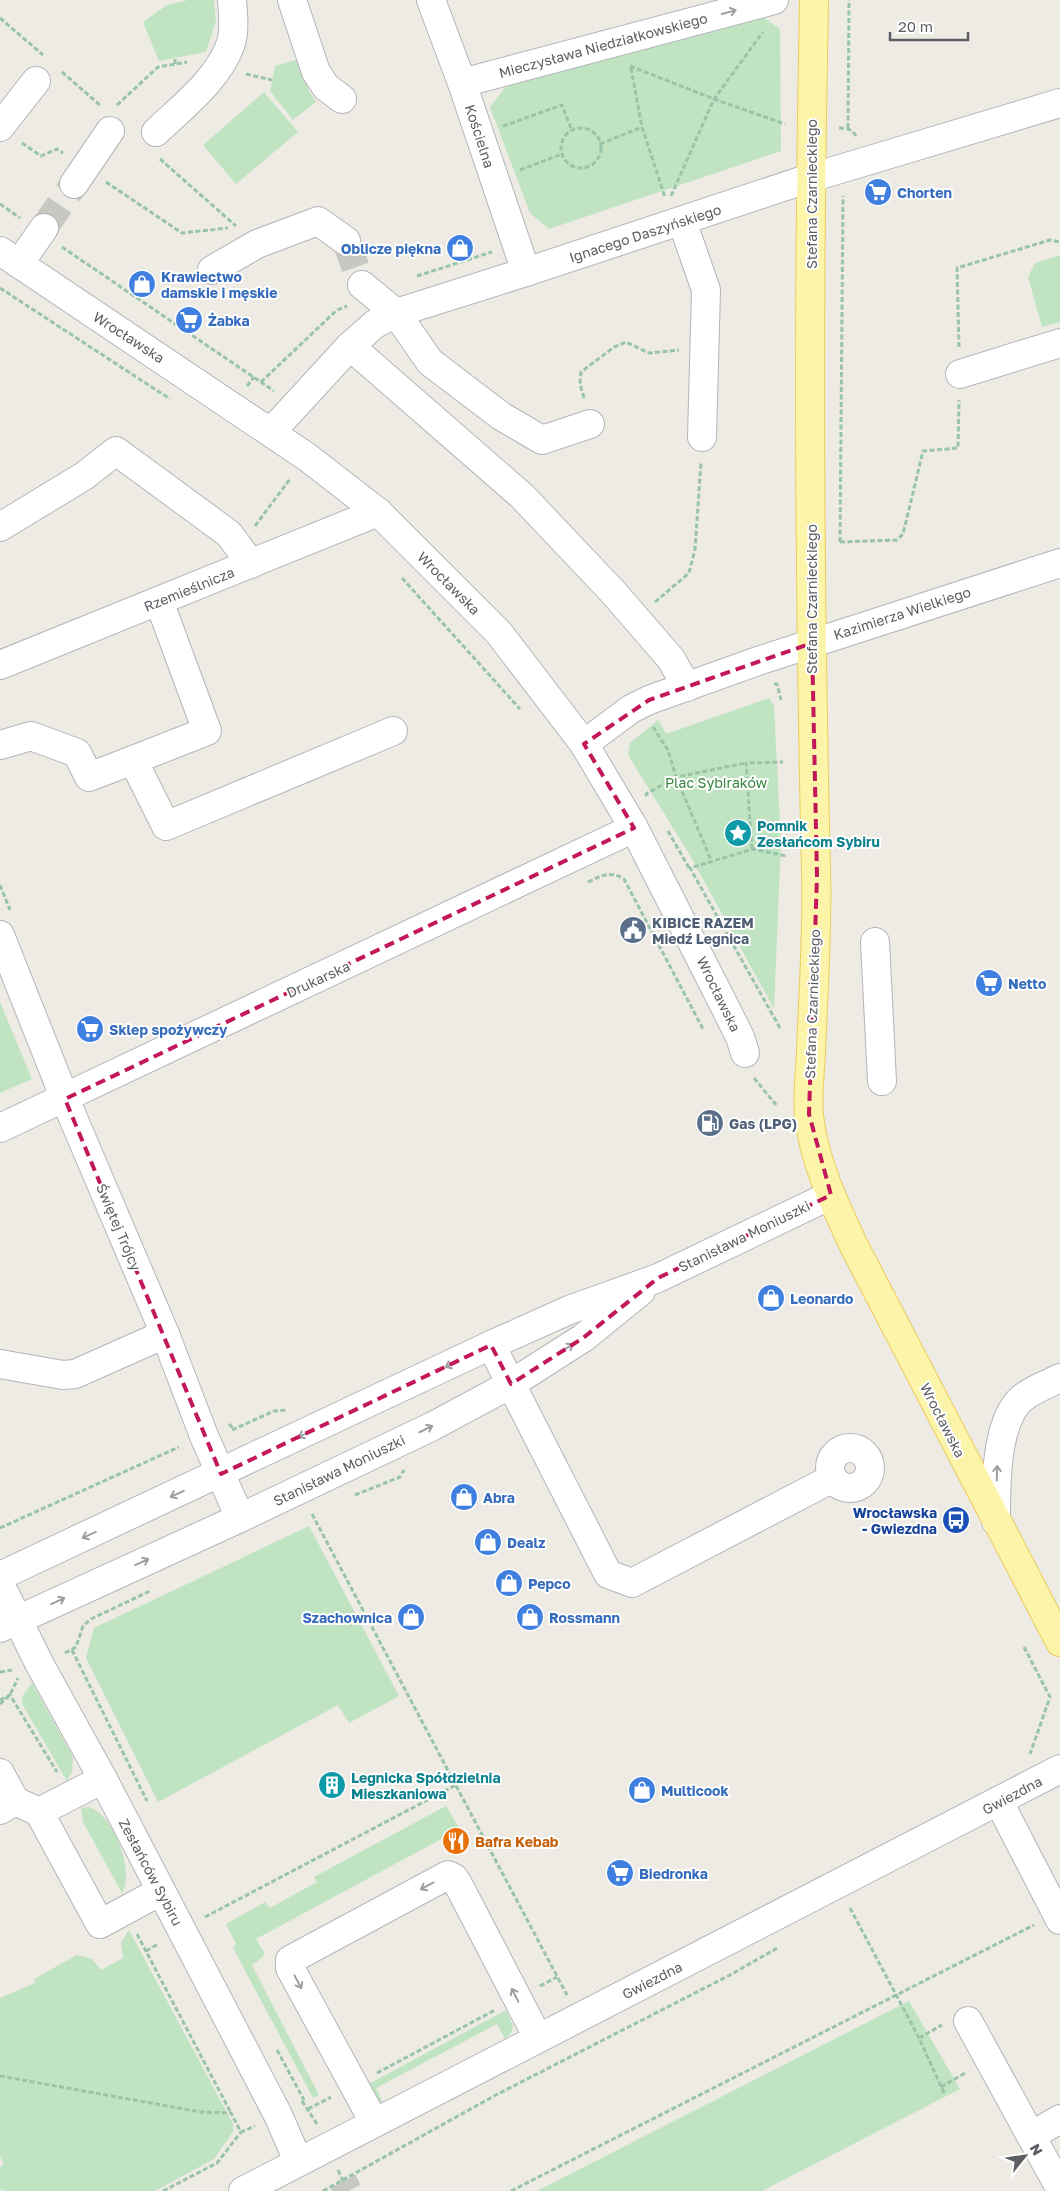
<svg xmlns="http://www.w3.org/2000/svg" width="1060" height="2191" viewBox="0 0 1060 2191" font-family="'Golos Text',sans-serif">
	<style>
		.green { fill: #c0e4c2 }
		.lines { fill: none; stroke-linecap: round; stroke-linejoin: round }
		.minor-tunnel { stroke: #c8c8c3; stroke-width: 28; stroke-dasharray: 28 14; stroke-linecap: butt }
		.minor-casing { stroke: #b3b5ba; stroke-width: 30 }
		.major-casing { stroke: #eccd5c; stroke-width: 30 }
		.path { stroke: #99c4a9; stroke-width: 3; stroke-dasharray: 5 2.5; stroke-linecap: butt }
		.minor { stroke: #fff; stroke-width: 28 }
		.major { stroke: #fcf4a9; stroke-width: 28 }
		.oneway { stroke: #9d9ea1 }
		.marked { fill: none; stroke: #c2185b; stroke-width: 4; stroke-dasharray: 10 6; stroke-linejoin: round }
		.labels { text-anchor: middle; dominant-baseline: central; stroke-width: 4; stroke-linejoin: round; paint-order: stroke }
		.street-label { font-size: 14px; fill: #5b5e63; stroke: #fff }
		.shop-label { font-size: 14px; font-weight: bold; fill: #366cbe; stroke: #fff; text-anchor: start }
		.park-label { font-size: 14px; fill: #388541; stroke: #fff }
		.culture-label { font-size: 14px; font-weight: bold; fill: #0d838f; stroke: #fff; text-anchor: start }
		.service-label { font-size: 14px; font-weight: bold; fill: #4e5e75; stroke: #fff; text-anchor: start }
		.transit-label { font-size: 14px; font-weight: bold; fill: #164399; stroke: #fff; text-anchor: end }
		.food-label { font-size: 14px; font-weight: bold; fill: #c56008; stroke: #fff; text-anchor: start }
	</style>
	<rect width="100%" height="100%" fill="#edebe3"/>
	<g class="green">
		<polygon points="188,0 214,0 216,21 206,52 159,61 143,22 167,5"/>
		<polygon points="757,13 780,29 781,151 549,229 530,213 490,107 511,80"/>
		<polygon points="299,59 309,91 316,102 293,120 270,91 275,66"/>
		<polygon points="264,92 298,132 236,184 203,145"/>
		<polygon points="1060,255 1060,322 1042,327 1028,277 1035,263"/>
		<polygon points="769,698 774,706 781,844 774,1009 688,852 628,755 630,743 658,720 666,734"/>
		<polygon points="0,1002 32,1079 0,1093"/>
		<polygon points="309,1526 399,1696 349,1723 338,1705 158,1802 86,1658 94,1628"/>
		<polygon points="32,1683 73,1757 72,1772 67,1781 22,1704 23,1695"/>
		<polygon points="446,1806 460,1829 256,1939 264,1952 263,1957 252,1965 319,2095 313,2098 233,1948 236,1944 226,1924 265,1902 270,1908 317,1882 314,1877"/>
		<path d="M89,1807C113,1814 135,1871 122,1893L83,1822L81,1808Z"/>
		<polygon points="129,1930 233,2124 233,2132 214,2159 155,2191 5,2191 0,2189 0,2167 4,2164 0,2156 0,1998 35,1983 34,1979 77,1955 92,1959 101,1970 123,1958 121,1943"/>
		<polygon points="909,2001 960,2089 762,2191 537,2191"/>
		<polygon points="506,2010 513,2026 511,2033 505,2039 497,2024 376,2088 383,2102 376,2101 367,2088 369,2084"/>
	</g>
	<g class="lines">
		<g class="minor-tunnel">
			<polyline points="44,228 74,184"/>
			<polyline points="346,241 362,285"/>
			<polyline points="343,2181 348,2191"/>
		</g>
		<g class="minor-casing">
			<g id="minor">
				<polyline points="292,0 316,72 326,87 342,99"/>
				<polyline points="431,0 462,83 526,272"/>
				<polyline points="462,83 774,0"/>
				<polyline points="0,127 36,81"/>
				<path d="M156,132C182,107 219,79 231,43C235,30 233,13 232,0"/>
				<polyline points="74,184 110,131"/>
				<polyline points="682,221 706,290 702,437"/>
				<polyline points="0,251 307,457 378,512 499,633 584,744 634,828 726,1009 740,1037 745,1053"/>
				<polyline points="19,264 44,228"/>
				<polyline points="212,270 257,244 318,221 346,241"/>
				<polyline points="362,285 396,313 430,362 501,416 542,440 590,424"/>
				<polyline points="350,346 522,496 613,592 671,659 687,687"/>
				<polyline points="960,374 1060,343"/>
				<polyline points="271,432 350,346 375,324 396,313 526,272 810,178 1060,103"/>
				<polyline points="0,527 84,476 116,451 229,534 251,564"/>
				<polyline points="0,665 378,512"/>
				<polyline points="584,744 631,709 649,700 761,660 1060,563"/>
				<polyline points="0,745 31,736 77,753 89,777 133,760 166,826 393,731"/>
				<polyline points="133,760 207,731 159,601"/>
				<polyline points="0,935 65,1099 165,1334 204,1436 240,1518"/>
				<polyline points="875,942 882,1081"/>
				<polyline points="0,1128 634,828"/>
				<polyline points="491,1345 608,1574 632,1583 833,1478"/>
				<polyline points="0,1364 63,1375 75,1374 165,1334"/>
				<circle cx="850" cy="1468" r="20"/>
				<path d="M996,1521C996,1489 995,1427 1019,1401C1029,1391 1048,1384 1060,1378"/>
				<polyline points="0,1576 491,1345 569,1310 658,1278 831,1195"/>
				<polyline points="0,1584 40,1665 103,1779 278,2115 298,2161"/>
				<polyline points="0,1628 240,1518 433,1426 511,1384 583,1338 641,1291"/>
				<polyline points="0,1773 15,1801 0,1810"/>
				<polyline points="15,1801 39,1812 103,1779"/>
				<polyline points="999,1802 1060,1920"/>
				<polyline points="39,1812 100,1924 161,1891"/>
				<polyline points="968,2021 1031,2136"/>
				<polyline points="1060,2119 1031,2136 1060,2188"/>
				<polyline points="374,2122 290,1968 290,1960 448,1875 454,1878 459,1886 538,2038"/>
				<polyline points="243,2191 1060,1769"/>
			</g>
		</g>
		<g class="major-casing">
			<path id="major" d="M814,0C808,290 809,580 816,870C818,931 813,992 811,1053C810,1073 807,1096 809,1116C814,1162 835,1205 854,1246L1060,1642"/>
		</g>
		<g class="path">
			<polyline points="0,18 43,55"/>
			<polyline points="175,64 175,58"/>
			<polyline points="630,66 714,99 785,124"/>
			<polyline points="631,68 642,127 665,197"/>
			<polyline points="62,72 101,106"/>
			<polyline points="246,74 272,80"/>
			<polyline points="117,105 158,67 187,62"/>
			<polyline points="503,126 562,105 572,131"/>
			<path d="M839,128C847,128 852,129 856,136"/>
			<polyline points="848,128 849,0"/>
			<circle cx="581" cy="148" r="20"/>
			<polyline points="22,143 41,156 57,149 63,153"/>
			<polyline points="600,144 642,127"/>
			<polyline points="160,159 236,226"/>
			<polyline points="520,170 562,154"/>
			<polyline points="106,182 182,233 228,228"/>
			<polyline points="671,196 714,99 763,32"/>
			<polyline points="0,204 20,218"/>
			<polyline points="62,247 274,391"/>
			<polyline points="417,276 492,252"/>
			<polyline points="0,288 170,399"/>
			<polyline points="959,347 957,268 1050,240 1060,242"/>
			<polyline points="261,382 337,310 347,306"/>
			<polyline points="247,386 254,377"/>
			<polyline points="584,398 580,384 581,372 614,347 626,342 649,353 679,350"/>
			<polyline points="255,526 290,479"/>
			<polyline points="840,542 843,196"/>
			<polyline points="840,542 897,540 903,534 923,451 958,448 959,400"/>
			<polyline points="402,578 520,709"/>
			<polyline points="655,602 689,573 695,549 701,462"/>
			<polyline points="774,684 777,684 781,700"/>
			<polyline points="653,727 668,750 676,777 746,763"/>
			<polyline points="647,796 646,794 676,777 711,860"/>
			<polyline points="668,831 689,868"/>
			<polyline points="752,849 746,763 783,762"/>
			<path d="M588,882C601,876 610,870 624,879L703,1029"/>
			<polyline points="0,885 10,910"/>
			<polyline points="780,1028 690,868 753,849 786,856"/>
			<polyline points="754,1078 777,1106"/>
			<polyline points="229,1424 234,1429"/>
			<polyline points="232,1430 274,1411 287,1410"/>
			<polyline points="355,1495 400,1477 404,1470"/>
			<polyline points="312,1514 567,1995"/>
			<polyline points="0,1528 179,1447"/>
			<polyline points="1024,1647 1050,1697 1030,1754"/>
			<polyline points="72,1650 147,1801"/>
			<polyline points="65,1653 76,1647 83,1626 91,1619 150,1591"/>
			<polyline points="0,1672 12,1670"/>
			<polyline points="0,1700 10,1695 57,1772"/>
			<polyline points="0,1704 10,1695 18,1678"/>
			<polyline points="850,1908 919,2038 945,2095"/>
			<polyline points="205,1917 456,1785"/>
			<polyline points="137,1934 231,2113"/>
			<polyline points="146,1951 158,1944"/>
			<polyline points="540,1986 557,1977"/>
			<polyline points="919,2038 942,2025"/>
			<polyline points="277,2050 304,2100"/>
			<polyline points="377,2073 495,2010"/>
			<polyline points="0,2076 201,2112 231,2113 241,2132 255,2126"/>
			<polyline points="941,2087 967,2072"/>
			<polyline points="302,2101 317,2124"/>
			<polyline points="308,2109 331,2097"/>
			<polyline points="338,2170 343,2181"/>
			<polyline points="163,2191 217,2163 241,2132"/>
			<polyline points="323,2191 494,2096 730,1975 779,1947"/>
			<polyline points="511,2191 1034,1925"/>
		</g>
		<use href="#minor" class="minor"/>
		<use href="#major" class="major"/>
	</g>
	<defs><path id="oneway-shaft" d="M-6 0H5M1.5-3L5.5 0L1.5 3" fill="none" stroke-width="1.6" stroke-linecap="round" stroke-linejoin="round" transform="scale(1.25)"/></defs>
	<g class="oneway">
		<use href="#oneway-shaft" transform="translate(729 12) rotate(-15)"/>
		<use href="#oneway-shaft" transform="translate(567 1348) rotate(-32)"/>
		<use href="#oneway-shaft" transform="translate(452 1364) rotate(154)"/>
		<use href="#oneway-shaft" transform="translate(426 1429) rotate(-26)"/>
		<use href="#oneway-shaft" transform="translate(305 1434) rotate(155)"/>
		<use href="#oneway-shaft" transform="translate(997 1473) rotate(-88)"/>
		<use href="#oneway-shaft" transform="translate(177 1494) rotate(155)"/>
		<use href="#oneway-shaft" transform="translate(89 1535) rotate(155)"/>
		<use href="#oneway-shaft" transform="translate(142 1562) rotate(-25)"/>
		<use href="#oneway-shaft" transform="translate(58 1601) rotate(-25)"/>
		<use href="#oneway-shaft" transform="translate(427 1886) rotate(152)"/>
		<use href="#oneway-shaft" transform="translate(298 1982) rotate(62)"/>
		<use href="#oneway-shaft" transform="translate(515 1995) rotate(-117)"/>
	</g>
	<path class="marked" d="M812,643L817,876L809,1114L831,1195L658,1278L583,1338L511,1384L491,1345L221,1474L65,1099L634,828L584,744L649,700Z"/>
	<defs>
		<g id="supermarket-disc" transform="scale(1.4375)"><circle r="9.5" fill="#3f7fe0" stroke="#fff"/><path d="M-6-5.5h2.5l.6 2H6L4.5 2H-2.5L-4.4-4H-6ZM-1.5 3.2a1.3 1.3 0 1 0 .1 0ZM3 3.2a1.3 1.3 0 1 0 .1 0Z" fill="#fff"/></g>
		<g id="shop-disc" transform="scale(1.4375)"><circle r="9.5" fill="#3f7fe0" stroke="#fff"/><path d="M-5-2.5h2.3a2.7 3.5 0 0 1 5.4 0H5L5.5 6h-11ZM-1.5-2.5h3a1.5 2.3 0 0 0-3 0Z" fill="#fff"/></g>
		<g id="sight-disc" transform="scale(1.4375)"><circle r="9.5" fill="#0f9aa8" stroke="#fff"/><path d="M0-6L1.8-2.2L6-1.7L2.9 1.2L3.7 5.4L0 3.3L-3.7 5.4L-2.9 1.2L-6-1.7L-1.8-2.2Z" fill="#fff"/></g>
		<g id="civic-disc" transform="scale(1.4375)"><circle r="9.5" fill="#5c6f8a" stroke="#fff"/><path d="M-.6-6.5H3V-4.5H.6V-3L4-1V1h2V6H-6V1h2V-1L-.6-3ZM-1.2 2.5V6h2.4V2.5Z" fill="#fff"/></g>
		<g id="fuel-disc" transform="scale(1.4375)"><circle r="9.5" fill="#5c6f8a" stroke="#fff"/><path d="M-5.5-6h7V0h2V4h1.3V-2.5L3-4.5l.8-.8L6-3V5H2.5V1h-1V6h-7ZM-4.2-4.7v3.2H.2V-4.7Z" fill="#fff"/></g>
		<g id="bus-disc" transform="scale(1.4375)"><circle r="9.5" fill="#1a4fb4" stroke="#fff"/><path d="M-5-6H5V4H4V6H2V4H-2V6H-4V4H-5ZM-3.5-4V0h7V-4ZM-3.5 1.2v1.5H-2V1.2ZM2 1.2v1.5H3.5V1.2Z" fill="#fff"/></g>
		<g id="building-disc" transform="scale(1.4375)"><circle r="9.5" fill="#0f9aa8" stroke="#fff"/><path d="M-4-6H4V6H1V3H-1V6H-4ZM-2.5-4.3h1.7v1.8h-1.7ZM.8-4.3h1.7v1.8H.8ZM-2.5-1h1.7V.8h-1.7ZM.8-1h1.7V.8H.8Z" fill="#fff"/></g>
		<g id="restaurant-disc" transform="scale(1.4375)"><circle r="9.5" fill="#e8710a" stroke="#fff"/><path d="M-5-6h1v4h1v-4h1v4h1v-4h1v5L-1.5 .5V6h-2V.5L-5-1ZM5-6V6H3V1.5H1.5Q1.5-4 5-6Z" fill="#fff"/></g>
	</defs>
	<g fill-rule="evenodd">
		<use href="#supermarket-disc" x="878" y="192"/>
		<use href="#shop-disc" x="460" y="248"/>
		<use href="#shop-disc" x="142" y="284"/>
		<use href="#supermarket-disc" x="189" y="320"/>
		<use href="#sight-disc" x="738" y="833"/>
		<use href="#civic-disc" x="633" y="930"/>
		<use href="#supermarket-disc" x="989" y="983"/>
		<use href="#supermarket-disc" x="90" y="1029"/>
		<use href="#fuel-disc" x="710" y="1123"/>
		<use href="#shop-disc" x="771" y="1298"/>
		<use href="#shop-disc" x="464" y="1497"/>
		<use href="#bus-disc" x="956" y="1520"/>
		<use href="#shop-disc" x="488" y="1542"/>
		<use href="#shop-disc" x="509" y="1583"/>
		<use href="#shop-disc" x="411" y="1617"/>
		<use href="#shop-disc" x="530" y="1617"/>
		<use href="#building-disc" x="332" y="1785"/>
		<use href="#shop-disc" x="642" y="1790"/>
		<use href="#restaurant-disc" x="456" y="1841"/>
		<use href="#supermarket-disc" x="620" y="1873"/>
	</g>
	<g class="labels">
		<g class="street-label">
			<text transform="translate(603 45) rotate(-15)">Mieczysława Niedziałkowskiego</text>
			<text transform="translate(480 136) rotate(72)">Kościelna</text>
			<text transform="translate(811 194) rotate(-90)">Stefana Czarnieckiego</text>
			<text transform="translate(645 233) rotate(-18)">Ignacego Daszyńskiego</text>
			<text transform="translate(129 337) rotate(33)">Wrocławska</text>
			<text transform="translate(449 583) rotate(45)">Wrocławska</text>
			<text transform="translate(189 589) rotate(-22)">Rzemieślnicza</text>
			<text transform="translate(811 599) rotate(-90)">Stefana Czarnieckiego</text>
			<text transform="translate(902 613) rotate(-18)">Kazimierza Wielkiego</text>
			<text transform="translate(318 979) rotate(-25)">Drukarska</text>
			<text transform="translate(719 994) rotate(64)">Wrocławska</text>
			<text transform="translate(812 1004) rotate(-88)">Stefana Czarnieckiego</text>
			<text transform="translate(119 1227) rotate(67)">Świętej Trójcy</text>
			<text transform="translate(744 1236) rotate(-26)">Stanisława Moniuszki</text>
			<text transform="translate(943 1420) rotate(63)">Wrocławska</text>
			<text transform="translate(339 1470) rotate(-26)">Stanisława Moniuszki</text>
			<text transform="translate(1012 1795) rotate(-28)">Gwiezdna</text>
			<text transform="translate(151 1872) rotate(62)">Zesłańców Sybiru</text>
			<text transform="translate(652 1980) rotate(-27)">Gwiezdna</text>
		</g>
		<g class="shop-label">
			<text x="897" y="192">Chorten</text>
			<text x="441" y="248" text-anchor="end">Oblicze piękna</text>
			<text x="161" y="276">Krawiectwo<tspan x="161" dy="16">damskie i męskie</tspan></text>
			<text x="208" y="320">Żabka</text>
			<text x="1008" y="983">Netto</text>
			<text x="109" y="1029">Sklep spożywczy</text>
			<text x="790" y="1298">Leonardo</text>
			<text x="483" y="1497">Abra</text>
			<text x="507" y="1542">Dealz</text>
			<text x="528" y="1583">Pepco</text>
			<text x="392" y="1617" text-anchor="end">Szachownica</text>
			<text x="549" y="1617">Rossmann</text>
			<text x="661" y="1790">Multicook</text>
			<text x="639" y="1873">Biedronka</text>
		</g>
		<g class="park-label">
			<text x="716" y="782">Plac Sybiraków</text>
		</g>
		<g class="culture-label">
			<text x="757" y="825">Pomnik<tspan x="757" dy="16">Zesłańcom Sybiru</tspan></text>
			<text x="351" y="1777">Legnicka Spółdzielnia<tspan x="351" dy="16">Mieszkaniowa</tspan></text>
		</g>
		<g class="service-label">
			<text x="652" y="922">KIBICE RAZEM<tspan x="652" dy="16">Miedź Legnica</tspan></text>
			<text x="729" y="1123">Gas (LPG)</text>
		</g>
		<g class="transit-label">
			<text x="937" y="1512">Wrocławska<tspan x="937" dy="16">- Gwiezdna</tspan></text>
		</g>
		<g class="food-label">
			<text x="475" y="1841">Bafra Kebab</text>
		</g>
	</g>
	<g transform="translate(1025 2156) rotate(60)" stroke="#ffffff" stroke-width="4" paint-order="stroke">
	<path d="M0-4L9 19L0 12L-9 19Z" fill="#5b5e63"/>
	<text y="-8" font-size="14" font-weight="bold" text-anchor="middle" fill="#5b5e63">N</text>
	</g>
	<path d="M890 32v8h78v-8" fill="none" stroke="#5b5e63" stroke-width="2.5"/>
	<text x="898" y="32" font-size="15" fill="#5b5e63" stroke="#ffffff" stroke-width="4" paint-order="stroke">20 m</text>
</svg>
